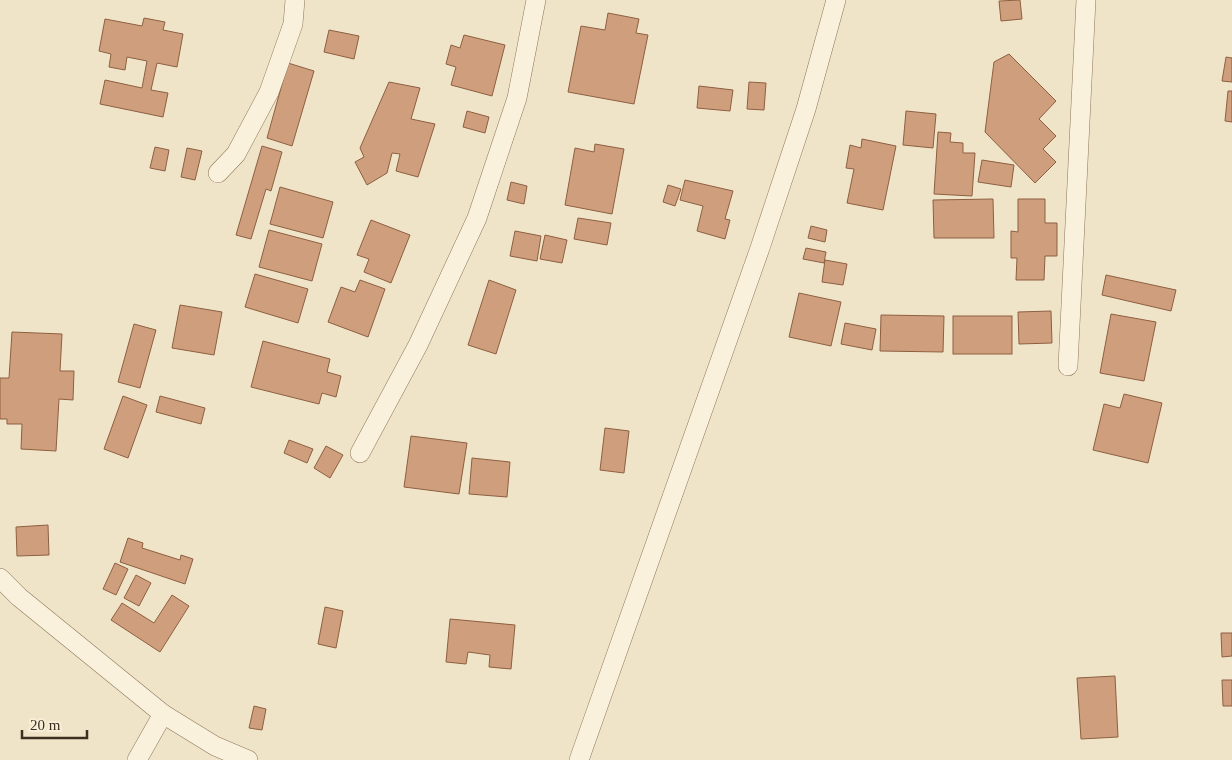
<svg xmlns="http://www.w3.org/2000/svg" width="1232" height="760" viewBox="0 0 1232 760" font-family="Georgia,serif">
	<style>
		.building { fill: #cf9f7d; stroke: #8d5f41 }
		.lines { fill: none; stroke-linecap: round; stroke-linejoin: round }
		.street-casing { stroke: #8d765c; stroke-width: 20 }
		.street { stroke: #faf1dc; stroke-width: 19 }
	</style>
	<rect width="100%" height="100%" fill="#f0e4c8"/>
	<g class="building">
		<polygon points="1020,0 1022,19 1001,21 999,1"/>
		<polygon points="608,13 639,19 636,33 648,35 634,104 568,92 581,26 605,30"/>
		<polygon points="144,18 165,22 163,30 183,34 177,67 157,63 151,90 168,93 163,117 100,104 105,80 142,88 147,61 127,57 125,70 109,67 111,54 99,51 105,19 142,26"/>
		<polygon points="329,30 359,36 354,59 324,52"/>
		<polygon points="464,35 505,45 492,96 451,85 456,67 446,64 451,45 460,48"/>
		<polygon points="1009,54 1056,101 1039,119 1056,136 1043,149 1056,162 1035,183 985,132 994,62"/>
		<polygon points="1226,57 1232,58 1232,82 1222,81"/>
		<polygon points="288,63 314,71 292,146 267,138"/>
		<polygon points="389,82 420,88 411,119 435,124 418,177 396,171 400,154 392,153 387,173 367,185 355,162 364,157 360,148"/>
		<polygon points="749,82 766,83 764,110 747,109"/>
		<polygon points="699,86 733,90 730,111 697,108"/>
		<polygon points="1228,91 1232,91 1232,122 1225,121"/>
		<polygon points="467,111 489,117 485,133 463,127"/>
		<polygon points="906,111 936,114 933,148 903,145"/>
		<polygon points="938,132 951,133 950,142 963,143 963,153 975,153 972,196 934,194"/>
		<polygon points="862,139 896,146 883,210 847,203 854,169 846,168 850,145 861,148"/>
		<polygon points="595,144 624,149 612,214 565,205 575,148 594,152"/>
		<polygon points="262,146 282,152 271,191 266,189 251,239 236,235"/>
		<polygon points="155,147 169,150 165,171 150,168"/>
		<polygon points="187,148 202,151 195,180 181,177"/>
		<polygon points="982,160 1014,165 1011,187 978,182"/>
		<polygon points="685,180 733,191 725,219 730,220 725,239 697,231 703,206 680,200"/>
		<polygon points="511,182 527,186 524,204 507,200"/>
		<polygon points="668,185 681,189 675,206 663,202"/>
		<polygon points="280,187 333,202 323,238 270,224"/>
		<polygon points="993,199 994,238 934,238 933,200"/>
		<polygon points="1018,199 1045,199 1045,223 1057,223 1057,256 1045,256 1044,280 1016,280 1017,258 1011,258 1011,231 1018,232"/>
		<polygon points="578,218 611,223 607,245 574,239"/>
		<polygon points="371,220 410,235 391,283 364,272 369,259 357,255"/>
		<polygon points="811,226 827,230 825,242 808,238"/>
		<polygon points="269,230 322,244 312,281 259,267"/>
		<polygon points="515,231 541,236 537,261 510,256"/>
		<polygon points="545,235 567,240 562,263 540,259"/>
		<polygon points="806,248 826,252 824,263 803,259"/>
		<polygon points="825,260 847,264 843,285 822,282"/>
		<polygon points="255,274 308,289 298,323 245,307"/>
		<polygon points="1106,275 1176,290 1171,311 1102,295"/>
		<polygon points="360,280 385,289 368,337 328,322 341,287 355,292"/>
		<polygon points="489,280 516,290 496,354 468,345"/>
		<polygon points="799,293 841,302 831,346 789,337"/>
		<polygon points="180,305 222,312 214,355 172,348"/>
		<polygon points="1051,311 1052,343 1019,344 1018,312"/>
		<polygon points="1111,314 1156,322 1144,381 1100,373"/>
		<polygon points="881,315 944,316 943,352 880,351"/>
		<rect x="953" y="316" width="59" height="38"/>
		<polygon points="845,323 876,329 872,350 841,344"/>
		<polygon points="134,324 156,330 140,388 118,382"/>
		<polygon points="12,332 62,334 60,371 74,371 73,400 59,399 56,451 21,449 22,424 7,424 7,419 0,419 0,378 9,378"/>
		<polygon points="263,341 330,359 327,372 341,376 336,397 322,393 319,404 251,387"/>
		<polygon points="1124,394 1162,403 1148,463 1093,450 1104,404 1120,408"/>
		<polygon points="123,396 147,405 128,458 104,449"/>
		<polygon points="160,396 205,408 201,424 156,412"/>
		<polygon points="605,428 629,431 624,473 600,470"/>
		<polygon points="411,436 467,443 459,494 404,487"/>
		<polygon points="289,440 313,449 307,463 284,453"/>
		<polygon points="326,446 343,455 330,478 314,468"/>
		<polygon points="472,458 510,462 507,497 469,494"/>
		<polygon points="48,525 49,555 17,556 16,527"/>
		<polygon points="128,538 143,543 142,548 180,560 181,555 193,559 185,584 120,562"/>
		<polygon points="115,563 128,569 116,595 103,589"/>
		<polygon points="136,575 151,583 139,606 124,598"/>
		<polygon points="172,595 189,606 160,652 111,620 122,603 154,623"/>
		<polygon points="325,607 343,611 336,648 318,644"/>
		<polygon points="450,619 515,625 511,669 489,667 490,655 468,652 466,664 446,662"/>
		<polygon points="1221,633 1232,633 1232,656 1222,657"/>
		<polygon points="1115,676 1118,737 1081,739 1077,678"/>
		<polygon points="1222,680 1232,680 1232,706 1223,706"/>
		<polygon points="254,706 266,709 262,730 249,728"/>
	</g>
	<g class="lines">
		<g class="street-casing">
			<g id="street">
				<polyline points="218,173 236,154 269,92 293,24 295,0"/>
				<polyline points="1068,366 1086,0"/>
				<polyline points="360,453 418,345 477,218 517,98 536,0"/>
				<polyline points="0,578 19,597 163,714 215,746 248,760"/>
				<polyline points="137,760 163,714"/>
				<polyline points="579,760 760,248 806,109 836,0"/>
			</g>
		</g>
		<use href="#street" class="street"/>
	</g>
	<path d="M22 730v8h65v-8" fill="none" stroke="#3d2e20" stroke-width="2.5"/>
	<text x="30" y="730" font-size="15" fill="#3d2e20" stroke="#f7eed8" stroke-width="4" paint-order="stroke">20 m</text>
</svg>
